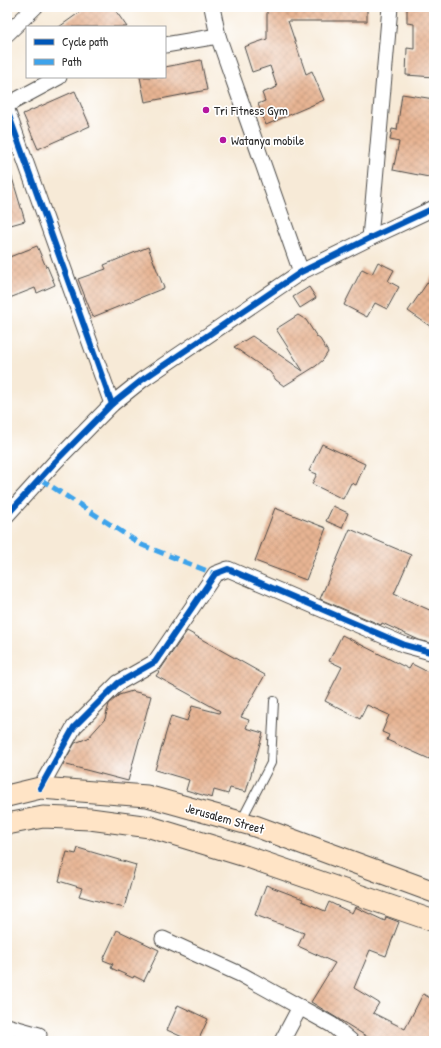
<svg xmlns="http://www.w3.org/2000/svg" width="441" height="1048" viewBox="0 0 441 1048" font-family="'Patrick Hand',sans-serif">
	<style>
		.building { fill: url(#building-cross-hatch) }
		.lines { fill: none; stroke-linecap: round; stroke-linejoin: round }
		.service-casing { stroke: #4a4845; stroke-width: 10 }
		.minor-casing { stroke: #4a4845; stroke-width: 17 }
		.secondary-casing { stroke: #4a4845; stroke-width: 23 }
		.service { stroke: #fff; stroke-width: 8 }
		.minor { stroke: #fff; stroke-width: 15 }
		.secondary { stroke: #ffe4c6; stroke-width: 21 }
		.quiet { stroke: #3ea3eb; stroke-width: 5; stroke-dasharray: 10 5; stroke-linecap: butt }
		.cycleway-casing { stroke: #fff; stroke-width: 8 }
		.cycleway { stroke: #0057b8; stroke-width: 6 }
		.poi-dot { fill: #b5179e; stroke: #fff; stroke-width: 1.5 }
		.labels { text-anchor: middle; dominant-baseline: central; stroke-width: 3.5; stroke-linejoin: round; paint-order: stroke }
		.poi-label { font-size: 13px; fill: #2b2b2b; stroke: #fff; text-anchor: start }
		.street-label { font-size: 13px; fill: #2b2b2b; stroke: #fff }
	</style>
	<defs>
		<pattern id="building-cross-hatch" width="8" height="8" patternUnits="userSpaceOnUse"><rect width="8" height="8" fill="#e7b493"/><path d="M0 0l8 8M0 8l8-8" fill="none" stroke="#c69b7f"/></pattern>
	</defs>
	<rect width="100%" height="100%" fill="#fff"/>
	<filter id="ink" filterUnits="userSpaceOnUse"><feTurbulence type="fractalNoise" baseFrequency=".025" numOctaves="2"/><feDisplacementMap in="SourceGraphic" scale="8" xChannelSelector="R" yChannelSelector="G"/><feConvolveMatrix kernelMatrix="1 2 1 2 8 2 1 2 1" color-interpolation-filters="sRGB"/></filter>
	<filter id="wash" filterUnits="userSpaceOnUse"><feTurbulence type="fractalNoise" baseFrequency=".012" numOctaves="4" result="noise"/><feDisplacementMap in="SourceGraphic" scale="16" xChannelSelector="R" yChannelSelector="G"/><feGaussianBlur stdDeviation="0.9" result="paint"/><feColorMatrix in="noise" values="0 0 0 0 0 0 0 0 0 0 0 0 0 0 0 0 0 1.4 0 .05"/><feComposite in="paint" operator="in"/></filter>
	<g filter="url(#wash)">
		<rect width="100%" height="100%" fill="#f7ead7"/>
		<g id="blocks">
			<g class="building">
				<polygon points="87,7 113,7 127,27 59,27"/>
				<polygon points="267,7 367,7 367,21 288,21 306,74 312,71 324,100 266,125 258,104 265,101 262,93 277,87 270,66 252,72 244,47 267,39"/>
				<polygon points="407,7 434,7 434,77 406,75 407,48 414,49 414,24 407,23"/>
				<polygon points="201,60 207,90 145,102 140,77 165,77 165,67"/>
				<polygon points="75,91 90,126 38,149 23,114"/>
				<polygon points="402,94 434,99 434,178 393,170 399,142 390,140 392,129 397,130"/>
				<polygon points="7,171 10,171 25,221 7,226"/>
				<polygon points="37,246 46,267 47,266 55,285 37,293 35,288 7,299 7,258"/>
				<polygon points="148,247 164,288 93,317 78,279 106,269 104,265"/>
				<polygon points="378,262 394,270 388,281 399,287 387,309 375,303 367,317 344,305 362,269 372,274"/>
				<polygon points="434,273 434,329 408,311"/>
				<polygon points="309,287 316,298 300,308 293,297"/>
				<polygon points="298,315 306,320 317,337 320,339 328,352 323,360 316,366 284,386 276,380 270,372 234,347 252,336 303,371 276,329"/>
				<polygon points="322,444 365,464 356,485 351,483 343,499 312,484 317,474 309,471"/>
				<polygon points="333,506 348,513 342,528 326,521"/>
				<polygon points="275,508 326,528 306,580 255,561"/>
				<polygon points="350,529 411,555 394,594 434,612 434,644 419,640 382,623 381,625 320,599"/>
				<polygon points="187,631 265,675 241,717 249,720 246,728 263,733 246,792 230,788 228,794 214,790 212,798 186,790 189,780 155,770 171,716 187,721 192,706 219,713 220,711 156,676"/>
				<polygon points="342,635 409,669 412,664 434,675 434,761 387,740 389,735 382,732 389,715 367,705 360,719 325,701 342,667 329,661"/>
				<polygon points="132,691 151,696 128,781 63,764 75,743 88,738 105,719 109,704 119,695"/>
				<polygon points="78,848 136,865 124,908 79,896 82,888 59,881 67,852 76,854"/>
				<polygon points="266,885 303,899 302,901 325,911 329,902 352,913 355,907 385,921 386,917 399,922 386,956 370,950 354,988 379,1003 373,1013 405,1029 423,994 434,1000 434,1041 374,1041 311,1002 335,963 298,946 304,933 255,915"/>
				<polygon points="117,930 159,950 144,981 134,976 133,978 111,968 113,964 103,960"/>
				<polygon points="178,1005 208,1019 198,1041 191,1041 167,1030"/>
			</g>
		</g>
	</g>
	<g filter="url(#ink)">
		<use href="#blocks" fill-opacity="0" stroke="#4a4845" stroke-width="1"/>
		<g class="lines">
			<g class="service-casing">
				<polyline id="service" points="241,821 271,763 274,701"/>
			</g>
			<g class="minor-casing">
				<g id="minor">
					<polyline points="212,7 218,36 301,272"/>
					<polyline points="7,34 35,7"/>
					<polyline points="165,45 218,36"/>
					<polyline points="7,105 59,77"/>
					<polyline points="7,110 112,404"/>
					<polyline points="370,238 390,7"/>
					<polyline points="7,515 56,461 112,404 142,380 301,272 370,238 434,208"/>
					<polyline points="40,788 74,727 118,683 155,662 215,574 228,569 405,645 434,653"/>
					<polyline points="163,939 242,975 332,1025 351,1041"/>
					<polyline points="7,1026 39,1035"/>
					<polyline points="282,1041 300,1007"/>
				</g>
			</g>
			<g class="secondary-casing">
				<g id="secondary">
					<polyline points="7,796 40,788 147,796 255,826 434,892"/>
					<polyline points="7,824 43,817 90,819 150,827 245,856 434,921"/>
				</g>
			</g>
			<use href="#service" class="service"/>
			<use href="#minor" class="minor"/>
			<use href="#secondary" class="secondary"/>
			<polyline class="quiet" points="40,479 142,545 215,574"/>
			<g class="cycleway-casing">
				<g id="cycleway">
					<polyline points="7,110 112,404"/>
					<polyline points="7,515 56,461 112,404 142,380 301,272 370,238 434,208"/>
					<polyline points="40,788 74,727 118,683 155,662 215,574 228,569 405,645 434,653"/>
				</g>
			</g>
			<use href="#cycleway" class="cycleway"/>
		</g>
	</g>
	<g class="poi-dot">
		<circle cx="206" cy="110" r="4"/>
		<circle cx="223" cy="140" r="4"/>
	</g>
	<g class="labels">
		<g class="poi-label">
			<text x="214" y="110">Tri Fitness Gym</text>
			<text x="231" y="140">Watanya mobile</text>
		</g>
		<g class="street-label">
			<text transform="translate(225 818) rotate(16)">Jerusalem Street</text>
		</g>
	</g>
	<rect width="441" height="1048" fill="none" stroke="#fff" stroke-width="24"/>
	<rect x="26" y="26" width="140" height="52" fill="#ffffff" stroke="#aaaaaa"/>
	<rect x="34" y="39" width="20" height="6" fill="#0057b8" stroke="#aaaaaa"/>
	<text x="62" y="46" font-size="12" fill="#2b2b2b">Cycle path</text>
	<rect x="34" y="59" width="20" height="6" fill="#3ea3eb" stroke="#aaaaaa"/>
	<text x="62" y="66" font-size="12" fill="#2b2b2b">Path</text>
</svg>
